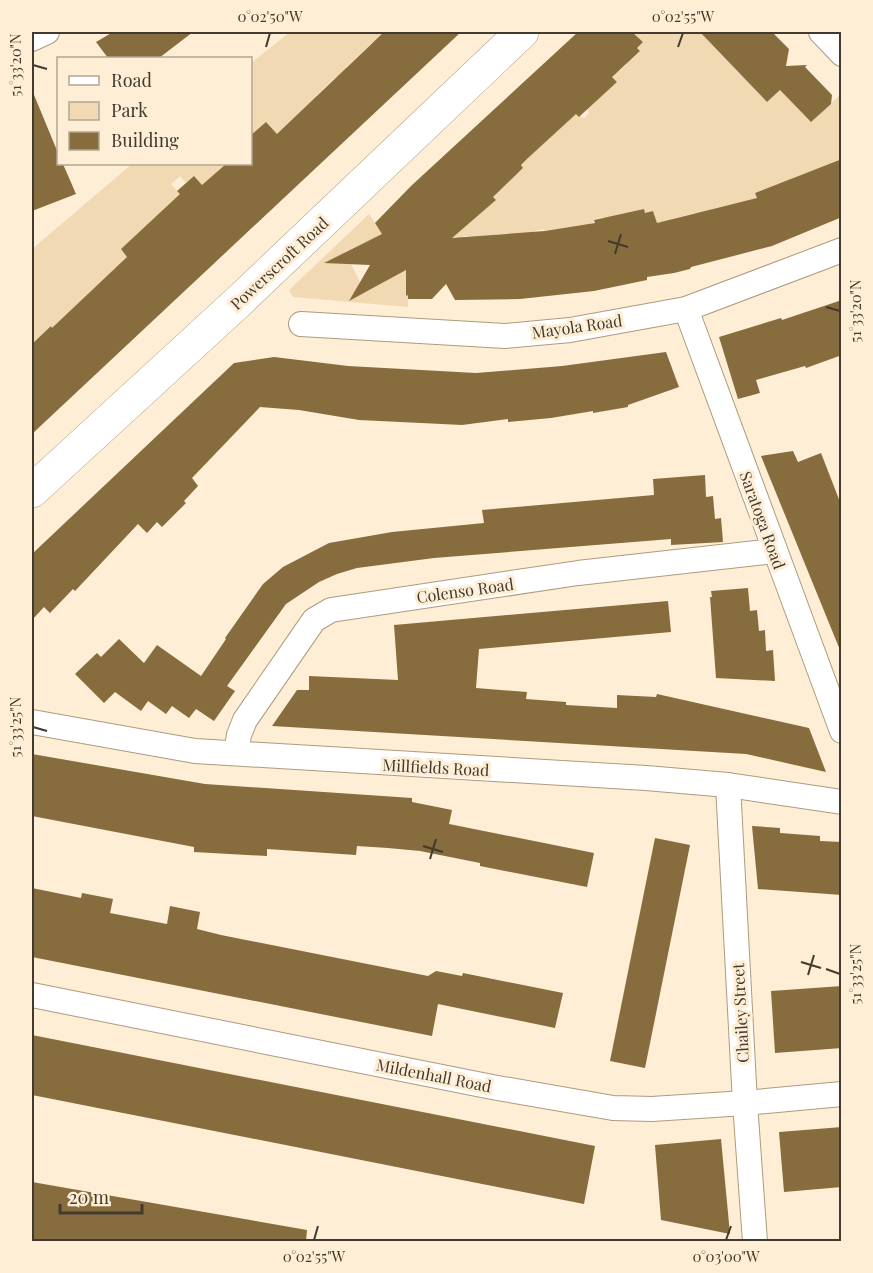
<svg xmlns="http://www.w3.org/2000/svg" width="873" height="1273" viewBox="0 0 873 1273" font-family="'Playfair Display',serif">
	<style>
		.green { fill: #f1d9b4 }
		.building { fill: #876c3e }
		.lines { fill: none; stroke-linecap: round; stroke-linejoin: round }
		.street-casing { stroke: #ae9b7e; stroke-width: 26 }
		.secondary-casing { stroke: #ae9b7e; stroke-width: 34 }
		.street { stroke: #fff; stroke-width: 24 }
		.secondary { stroke: #fff; stroke-width: 33 }
		.ticks { fill: none; stroke: #423a2e; stroke-width: 2 }
		.labels { text-anchor: middle; dominant-baseline: central; stroke-width: 6; stroke-linejoin: round; paint-order: stroke }
		.street-label { font-size: 16px; fill: #423a2e; stroke: #feeed5 }
		.neatline { fill: none; stroke: #423a2e; stroke-width: 2 }
		.ticks-label { font-size: 15px; text-anchor: middle; fill: #423a2e }
	</style>
	<rect width="100%" height="100%" fill="#feeed5"/>
	<g class="green">
		<polygon points="290,32 381,32 394,46 373,42 346,67 357,78 336,77 316,96 329,110 312,171 266,122 257,131 251,143 250,64"/>
		<polygon points="632,32 705,32 703,34 711,43 723,32 725,32 735,41 722,54 739,73 753,60 763,71 750,84 767,102 780,90 811,122 841,94 841,159 829,165 836,183 824,188 816,169 791,179 798,199 786,203 778,184 755,193 762,214 756,217 766,245 762,246 752,218 744,220 738,203 711,209 716,225 700,230 695,213 671,219 675,236 662,239 653,211 645,213 643,209 635,211 636,215 627,217 635,246 620,249 614,219 605,221 603,217 594,219 595,222 589,224 594,252 586,253 581,225 576,226 577,234 571,235 574,256 557,258 553,237 546,238 544,229 535,231 536,240 528,241 531,263 515,264 513,242 507,242 507,234 496,234 496,243 489,243 490,266 478,266 477,244 469,243 469,236 464,236 464,269 457,269 456,253 449,252 449,248 441,248 440,252 430,251 430,266 407,265 406,295 408,295 408,307 293,297 289,290 369,214 387,241 373,249 368,241 345,252 346,256 345,258 347,264 351,264 360,282 358,285 365,292 389,279 385,271 401,264 389,245 402,232 404,234 410,228 422,240 429,234 432,237 437,232 434,229 440,223 429,212 437,204 453,219 460,216 462,211 449,198 461,186 466,191 465,195 468,199 473,198 478,205 484,200 491,204 495,200 492,192 498,187 490,179 491,175 488,172 485,173 480,168 490,159 494,163 492,166 497,171 500,169 507,178 515,171 517,174 523,169 521,165 528,159 521,150 523,148 518,142 515,144 511,140 523,129 530,141 532,139 539,147 557,131 550,124 552,121 547,115 544,117 540,113 555,100 571,118 576,114 584,118 589,113 587,110 589,108 586,104 590,101 573,83 588,69 604,87 609,83 613,86 617,82 609,74 615,68 619,71 627,64 623,60 627,57 631,60 640,51 637,48 643,42"/>
		<polygon points="132,164 226,164 212,196 194,176 186,183 180,176 171,184 195,210 142,233 121,249 150,281 74,351 51,326 32,344 32,249"/>
	</g>
	<g class="building">
		<polygon points="113,32 193,32 159,58 108,58 96,42"/>
		<polygon points="384,32 461,32 32,434 32,344 51,326 52,328 127,257 121,249 180,194 177,191 194,176 202,185 226,164 250,164 250,136 266,122 277,134"/>
		<polygon points="578,32 632,32 643,42 637,48 640,51 612,77 617,82 581,115 579,117 576,114 528,158 521,165 523,168 493,197 496,200 452,238 545,231 595,223 594,220 644,209 645,213 653,211 657,223 757,198 755,193 842,159 842,217 772,246 691,267 690,269 674,273 647,277 647,280 594,291 520,299 455,300 446,284 432,299 408,299 408,295 406,296 406,270 349,301 370,265 324,263 382,234 375,223 411,186"/>
		<polygon points="700,32 772,32 789,49 786,66 807,65 805,67 832,95 831,104 811,122 780,90 767,102"/>
		<polygon points="32,90 58,153 58,164 63,164 76,194 32,211"/>
		<polygon points="842,300 842,355 806,368 805,366 756,380 760,393 738,399 719,337 781,318 782,320"/>
		<polygon points="666,352 679,387 628,405 628,407 593,413 593,411 551,418 508,422 508,419 462,425 359,420 299,410 260,407 192,478 198,486 184,501 186,503 162,527 157,522 147,533 138,524 75,591 73,589 50,613 44,607 32,620 32,554 234,363 274,357 348,366 476,373 562,366"/>
		<polygon points="793,451 798,462 821,453 842,507 842,655 761,456"/>
		<polygon points="705,475 706,497 713,496 715,519 721,518 723,542 671,545 671,539 434,558 357,568 337,574 319,582 286,604 227,686 235,691 214,721 196,709 189,718 172,706 166,714 148,701 141,711 115,692 104,703 75,674 97,653 101,657 119,639 144,663 157,645 201,676 226,639 225,638 263,584 283,567 329,543 392,532 484,523 482,510 654,495 653,479"/>
		<polygon points="748,588 750,611 757,610 759,631 765,630 766,651 773,650 775,681 716,678 710,597 712,597 711,591"/>
		<polygon points="668,601 671,632 479,649 476,688 527,692 526,699 566,702 566,705 617,708 617,695 656,697 657,694 809,728 826,772 746,754 272,726 297,690 309,690 309,676 398,680 394,625"/>
		<polygon points="32,754 205,784 412,798 412,802 452,810 449,824 594,853 587,887 480,866 480,863 420,851 388,848 357,846 356,855 267,849 267,856 194,852 194,847 32,816"/>
		<polygon points="752,826 780,828 780,833 820,836 820,841 842,842 842,895 758,889"/>
		<polygon points="655,838 690,845 645,1068 610,1061"/>
		<polygon points="32,888 81,898 82,893 113,899 110,913 167,924 170,906 200,912 197,929 221,935 428,976 436,971 462,976 463,973 563,993 555,1028 438,1004 432,1036 32,957"/>
		<polygon points="842,986 842,1048 775,1053 771,991"/>
		<polygon points="32,1035 595,1146 584,1204 32,1095"/>
		<polygon points="842,1127 842,1187 784,1192 779,1132"/>
		<polygon points="721,1139 730,1234 661,1220 655,1145"/>
		<polygon points="32,1182 307,1230 306,1242 32,1242"/>
	</g>
	<g class="lines">
		<g class="street-casing">
			<g id="street">
				<polyline points="821,32 842,54"/>
				<polyline points="32,39 47,32"/>
				<polyline points="686,309 842,731"/>
				<polyline points="301,324 505,336 570,330 686,309 842,250"/>
				<polyline points="32,722 195,751 646,778 728,785 842,802"/>
				<polyline points="236,753 239,735 245,720 314,620 331,610 578,573 774,551"/>
				<polyline points="728,785 745,1103 755,1242"/>
				<polyline points="32,995 492,1087 613,1108 652,1109 745,1103 842,1094"/>
			</g>
		</g>
		<g class="secondary-casing">
			<polyline id="secondary" points="32,491 237,303 522,32"/>
		</g>
		<use href="#street" class="street"/>
		<use href="#secondary" class="secondary"/>
	</g>
	<path class="ticks" d="M266,47L270,33M678,47L683,33M33,65L47,69M608,241L628,247M615,254L621,234M826,307L840,311M33,727L47,731M423,846L443,852M430,859L436,839M801,962L821,968M826,969L840,974M808,975L814,955M314,1240L318,1226M726,1240L731,1226"/>
	<g class="labels">
		<g class="street-label">
			<text transform="translate(279 263) rotate(-43)">Powerscroft Road</text>
			<text transform="translate(577 326) rotate(-8)">Mayola Road</text>
			<text transform="translate(763 520) rotate(70)">Saratoga Road</text>
			<text transform="translate(465 590) rotate(-8)">Colenso Road</text>
			<text transform="translate(436 767) rotate(3)">Millfields Road</text>
			<text transform="translate(740 1013) rotate(-93)">Chailey Street</text>
			<text transform="translate(434 1075) rotate(11)">Mildenhall Road</text>
		</g>
	</g>
	<rect width="873" height="1273" fill="none" stroke="#feeed5" stroke-width="66"/>
	<rect x="57" y="57" width="195" height="108" fill="#feeed5" stroke="#b3a692" stroke-width="1.5"/>
	<rect x="69" y="76" width="30" height="9" fill="#ffffff" stroke="#b3a692" stroke-width="1.5"/>
	<text x="111" y="87" font-size="18" fill="#423a2e">Road</text>
	<rect x="69" y="102" width="30" height="18" fill="#f1d9b4" stroke="#b3a692" stroke-width="1.5"/>
	<text x="111" y="117" font-size="18" fill="#423a2e">Park</text>
	<rect x="69" y="132" width="30" height="18" fill="#876c3e" stroke="#b3a692" stroke-width="1.5"/>
	<text x="111" y="147" font-size="18" fill="#423a2e">Building</text>
	<path d="M60 1204v9h82v-9" fill="none" stroke="#423a2e" stroke-width="3"/>
	<text x="69" y="1204" font-size="18" fill="#423a2e" stroke="#feeed5" stroke-width="4.5" paint-order="stroke">20 m</text>
	<rect x="33" y="33" width="807" height="1207" class="neatline"/>
	<g class="ticks-label">
		<text x="270" y="22">0°02'50"W</text>
		<text x="683" y="22">0°02'55"W</text>
		<text transform="translate(16 65) rotate(-90)" y="5">51°33'20"N</text>
		<text transform="translate(856 311) rotate(-90)" y="5">51°33'20"N</text>
		<text transform="translate(16 727) rotate(-90)" y="5">51°33'25"N</text>
		<text transform="translate(856 974) rotate(-90)" y="5">51°33'25"N</text>
		<text x="314" y="1262">0°02'55"W</text>
		<text x="726" y="1262">0°03'00"W</text>
	</g>
</svg>
